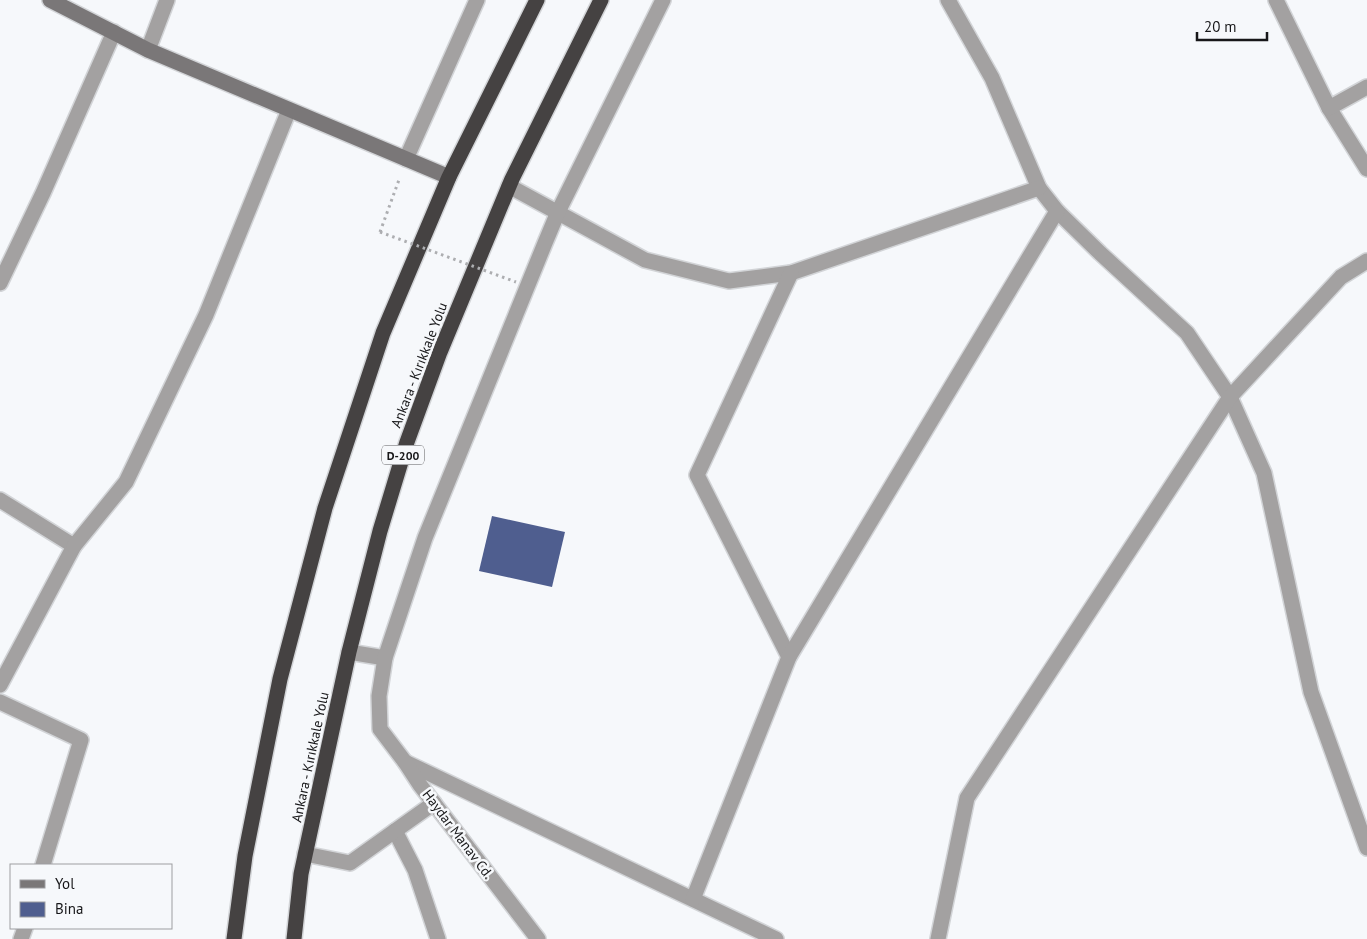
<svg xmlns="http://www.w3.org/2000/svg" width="1367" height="939" viewBox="0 0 1367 939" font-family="'PT Sans',sans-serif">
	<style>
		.building { fill: #4f5e8f }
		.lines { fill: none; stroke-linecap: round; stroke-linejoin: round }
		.street-casing { stroke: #d2d4d7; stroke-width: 18 }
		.secondary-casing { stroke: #d2d4d7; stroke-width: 18 }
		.highway-casing { stroke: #d2d4d7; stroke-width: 18 }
		.path { stroke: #adaeb1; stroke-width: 3; stroke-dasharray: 2.5 4; stroke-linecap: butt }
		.street { stroke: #a3a1a1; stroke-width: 15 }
		.secondary { stroke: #7a7778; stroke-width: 15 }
		.highway { stroke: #454242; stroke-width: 15 }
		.path-bridge { stroke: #adaeb1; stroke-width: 3; stroke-dasharray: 2.5 4; stroke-linecap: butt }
		.labels { text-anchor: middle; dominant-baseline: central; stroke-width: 5; stroke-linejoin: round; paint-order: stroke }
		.shield { fill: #f6f8fb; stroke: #5a5a5d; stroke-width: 1 }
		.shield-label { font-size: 12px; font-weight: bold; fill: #171719 }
		.street-label { font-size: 14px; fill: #171719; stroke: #f6f8fb }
	</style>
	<rect width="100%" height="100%" fill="#f6f8fb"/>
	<polygon class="building" points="492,516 565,532 552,587 479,571"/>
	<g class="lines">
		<g class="street-casing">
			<g id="street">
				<polyline points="948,0 992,78 1039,188 1057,211 1100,253 1187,333 1230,397 1264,473 1311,692 1367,848"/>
				<polyline points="1276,0 1329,108 1367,169"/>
				<polyline points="148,50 167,0"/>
				<polyline points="1329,108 1367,87"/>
				<polyline points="406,159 477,0"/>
				<polyline points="509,186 645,260 729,281 791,273 1039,188"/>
				<polyline points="0,283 43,193 114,32"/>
				<polyline points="0,500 74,546 0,685"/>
				<polyline points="74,546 126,482 206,315 289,110"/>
				<polyline points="349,652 385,658"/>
				<polyline points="789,657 697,475 791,273"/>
				<polyline points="0,702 81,740 43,865"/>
				<polyline points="405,762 776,939"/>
				<polyline points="395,831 415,870 438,939"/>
				<polyline points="305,854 350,863 434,803"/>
				<polyline points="693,899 789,657 1057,211"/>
				<polyline points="21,939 25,928"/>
				<polyline points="538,939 420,785 405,762 380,729 379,696 385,658 425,538 545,243 558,212 663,0"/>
				<polyline points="938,939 967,798 1230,397 1341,277 1367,261"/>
			</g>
		</g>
		<g class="secondary-casing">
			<polyline id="secondary" points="50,0 148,50 449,177"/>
		</g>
		<g class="highway-casing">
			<g id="highway">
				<polyline points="234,939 245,856 280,679 325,508 383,333 449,177 537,0"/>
				<polyline points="294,939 301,874 349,652 380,531 407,442 440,352 512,179 601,0"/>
			</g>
		</g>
		<polyline class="path" points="380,232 400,177"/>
		<use href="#street" class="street"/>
		<use href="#secondary" class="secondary"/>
		<use href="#highway" class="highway"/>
		<polyline class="path-bridge" points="380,232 516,282"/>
	</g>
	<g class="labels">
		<rect class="shield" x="382" y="445.5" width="42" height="19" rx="4"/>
		<g class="shield-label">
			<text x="403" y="455">D-200</text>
		</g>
		<g class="street-label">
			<text transform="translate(419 365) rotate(-69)">Ankara - Kırıkkale Yolu</text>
			<text transform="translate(310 757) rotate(-78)">Ankara - Kırıkkale Yolu</text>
			<text transform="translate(458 834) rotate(53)">Haydar Manav Cd.</text>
		</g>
	</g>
	<rect x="10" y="864" width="162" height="65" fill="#f6f8fb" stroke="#9d9ea1"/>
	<rect x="20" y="880" width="25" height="8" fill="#7a7778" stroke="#9d9ea1"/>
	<text x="55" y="889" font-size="15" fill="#171719">Yol</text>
	<rect x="20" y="902" width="25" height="15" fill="#4f5e8f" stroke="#9d9ea1"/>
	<text x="55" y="914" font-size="15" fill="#171719">Bina</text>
	<path d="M1197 32v8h70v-8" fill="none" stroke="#171719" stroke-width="2.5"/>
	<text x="1204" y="32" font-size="15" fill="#171719" stroke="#f6f8fb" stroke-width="4" paint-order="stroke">20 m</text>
</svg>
